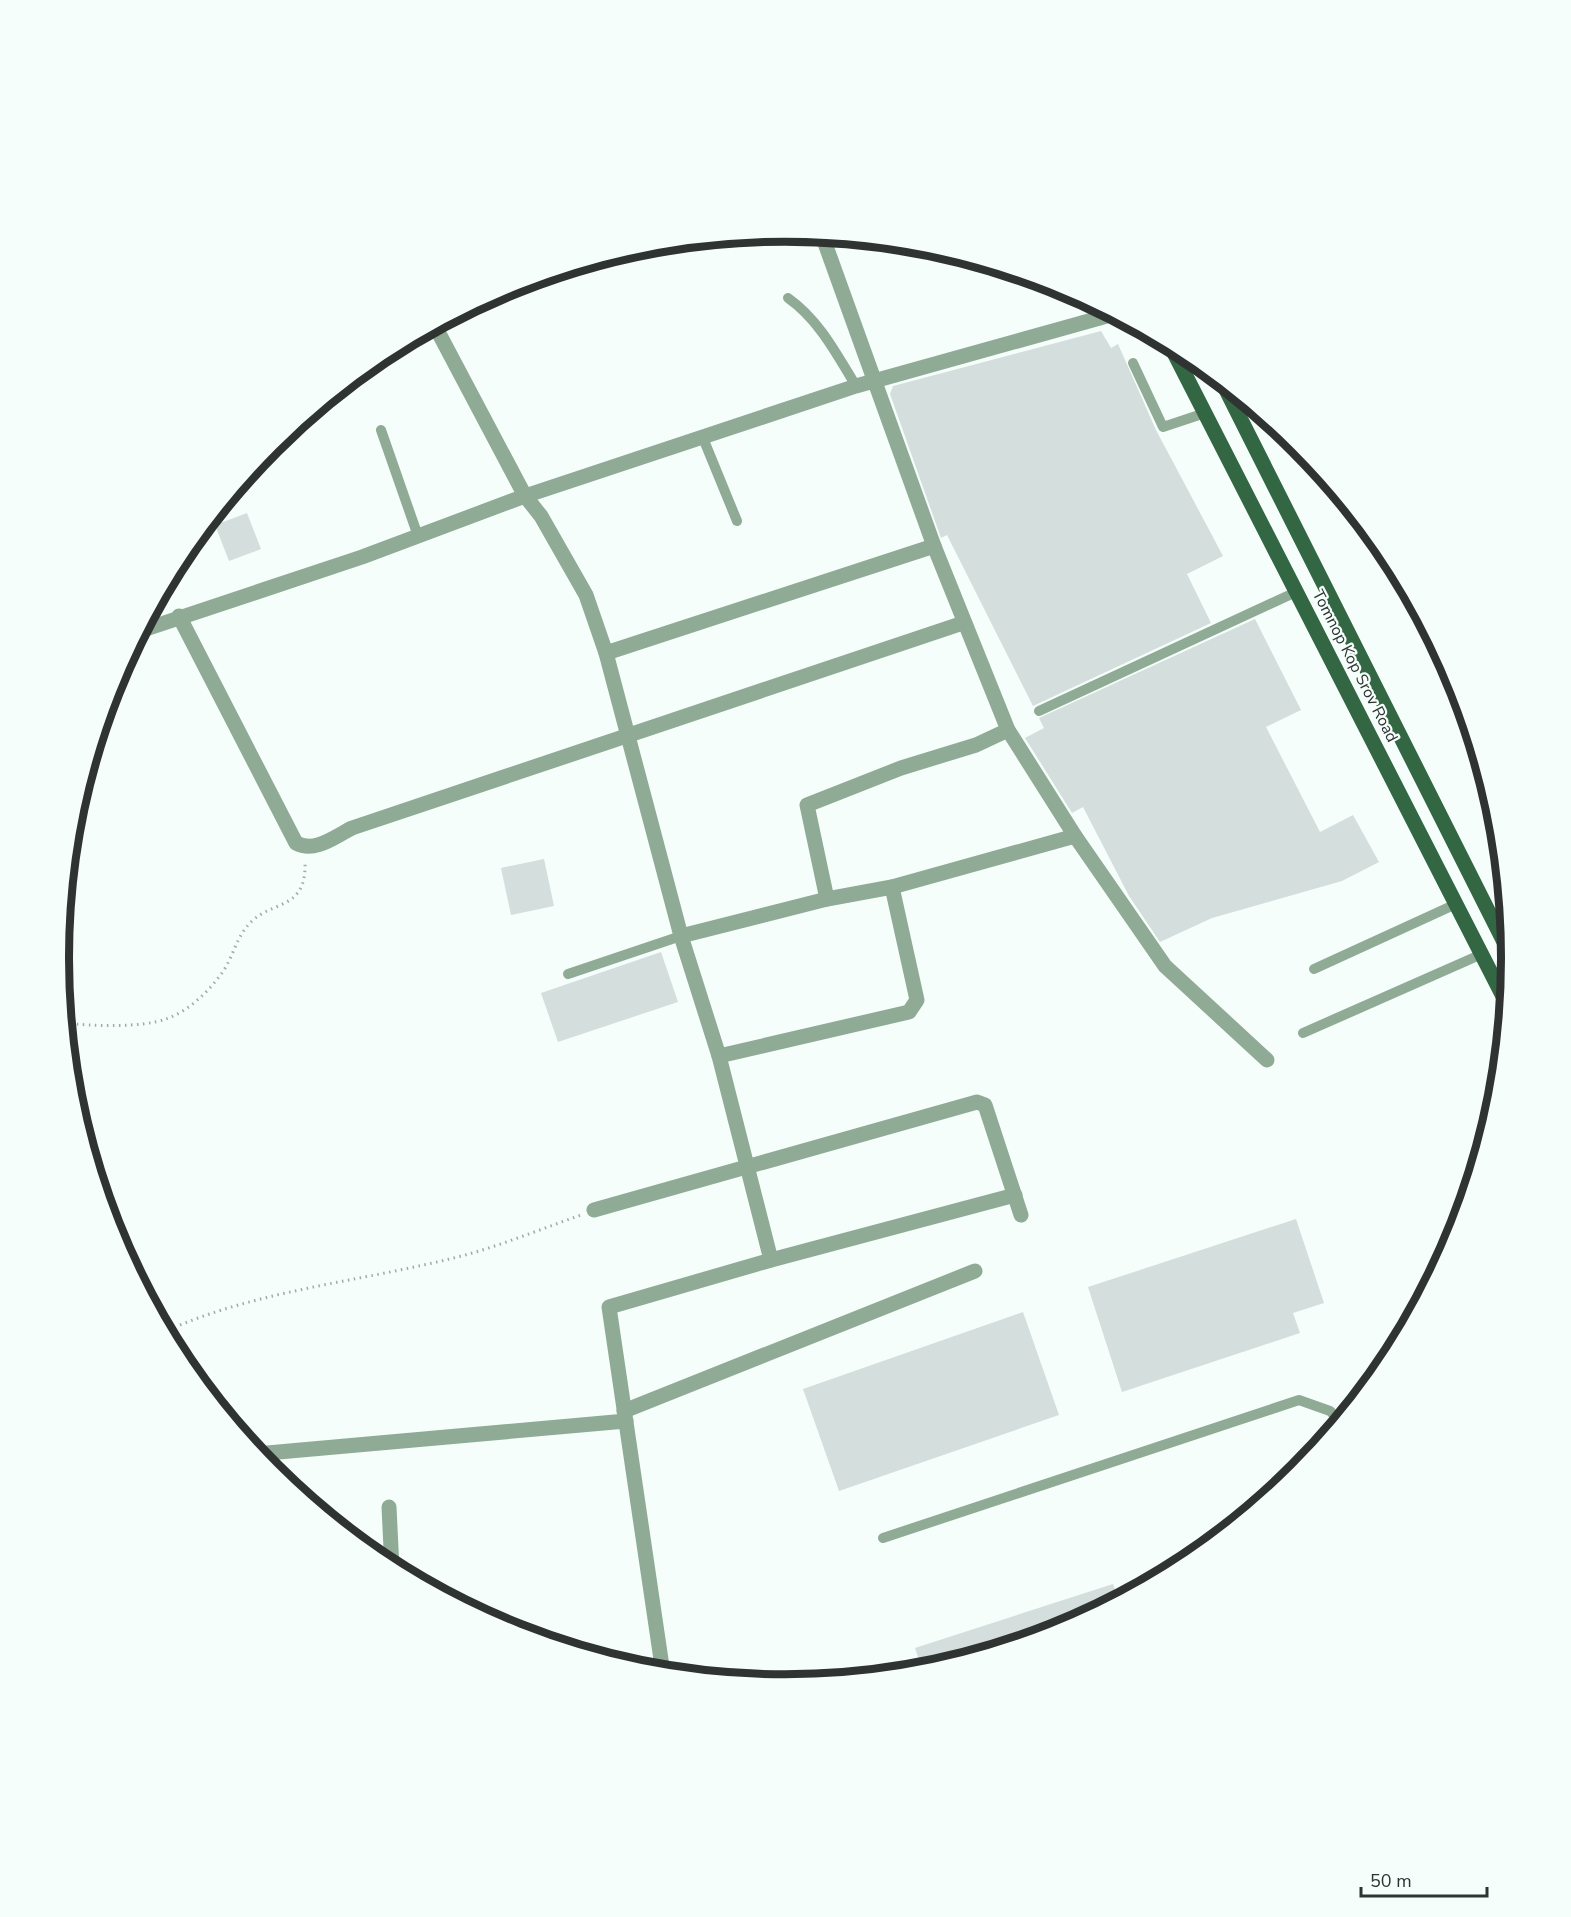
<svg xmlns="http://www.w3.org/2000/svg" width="1571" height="1917" viewBox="0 0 1571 1917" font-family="'Nunito Sans',sans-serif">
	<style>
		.building { fill: #d3dedd }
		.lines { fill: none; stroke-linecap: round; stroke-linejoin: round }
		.path { stroke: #a2a9a6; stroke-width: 3; stroke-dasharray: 1.5 4.5; stroke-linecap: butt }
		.service { stroke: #8fab95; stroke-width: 10 }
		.minor { stroke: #8fab95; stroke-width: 15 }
		.primary { stroke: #336743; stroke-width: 15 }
		.labels { text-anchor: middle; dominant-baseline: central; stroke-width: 4.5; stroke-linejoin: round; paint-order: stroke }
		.street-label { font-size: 16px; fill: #2f3332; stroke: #f5fefa }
		.rim { fill: none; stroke: #2f3332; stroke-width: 8 }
	</style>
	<rect width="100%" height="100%" fill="#f5fefa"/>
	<g class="building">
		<polygon points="1101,331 1111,348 1118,344 1156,430 1223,556 1187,574 1211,623 1033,706 947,535 941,538 890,394 893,386"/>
		<polygon points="247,513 261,549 229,561 215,525"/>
		<polygon points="1255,619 1301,710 1266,727 1320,832 1353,815 1379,862 1342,881 1212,918 1160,942 1129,896 1083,807 1072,813 1025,738 1044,728 1039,718"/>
		<polygon points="544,859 554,906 511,915 501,868"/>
		<polygon points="661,952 678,1002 558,1042 541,993"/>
		<polygon points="1296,1219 1324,1303 1293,1313 1300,1333 1122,1392 1088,1287"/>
		<polygon points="1023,1312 1059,1415 839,1491 803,1389"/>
		<polygon points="1113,1584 1119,1601 1063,1630 923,1672 915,1648"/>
	</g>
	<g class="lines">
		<g class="path">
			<path d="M65,1023C90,1026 142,1028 166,1019C189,1011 208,992 222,973C234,956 236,936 252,921C274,900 307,910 305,861"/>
			<path d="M180,1325C273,1287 373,1280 469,1254C507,1243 544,1228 581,1215"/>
		</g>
		<g class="service">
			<path d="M788,298C819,320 836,353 856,386"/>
			<polyline points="1133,363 1163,427 1205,413"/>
			<polyline points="350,380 350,381"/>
			<polyline points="381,430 418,536"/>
			<polyline points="703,438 737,521"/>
			<polyline points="1039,711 1296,592"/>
			<polyline points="1491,916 1507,907"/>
			<polyline points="1314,969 1456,904"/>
			<polyline points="568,974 681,936"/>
			<polyline points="1303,1033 1482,954"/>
			<polyline points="883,1538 1299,1400 1330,1411 1341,1422"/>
		</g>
		<g class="minor">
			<polyline points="822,235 934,546 1008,730 1075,836 1165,966 1267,1060"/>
			<polyline points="435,326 525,496 541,516 586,595 606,653 681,936 719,1056 771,1260"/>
			<path d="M179,616L296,843C315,853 334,837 352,828L963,623"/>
			<polyline points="140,631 362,557 525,496 856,386 1114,314"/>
			<polyline points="606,653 934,546"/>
			<polyline points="827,899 807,805 901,768 976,745 1008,730"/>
			<polyline points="681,936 827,899 892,887 1075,836"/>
			<polyline points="719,1056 909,1012 917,1000 892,887"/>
			<polyline points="594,1210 977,1102 985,1105 1021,1215"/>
			<polyline points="163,1329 167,1330 170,1342"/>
			<polyline points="624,1411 975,1271"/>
			<polyline points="256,1454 626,1421"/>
			<polyline points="389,1507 392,1569"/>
			<polyline points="663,1673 609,1307 771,1260 1015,1195"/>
		</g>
		<g class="primary">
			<polyline points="1169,343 1508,1006"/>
			<polyline points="1221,380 1512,958"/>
		</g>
	</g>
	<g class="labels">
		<g class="street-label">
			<text transform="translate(1355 666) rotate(63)">Tomnop Kop Srov Road</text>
		</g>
	</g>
	<path d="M0 0H1571V1917H0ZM69 958a716 716 0 1 1 1432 0a716 716 0 1 1-1432 0Z" fill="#f5fefa" fill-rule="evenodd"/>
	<path class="rim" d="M69 958a716 716 0 1 1 1432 0a716 716 0 1 1-1432 0Z"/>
	<path d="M1361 1887v9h126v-9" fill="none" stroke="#2f3332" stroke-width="3"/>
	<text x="1370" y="1887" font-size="18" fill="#2f3332" stroke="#f5fefa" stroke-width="4.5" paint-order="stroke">50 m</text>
</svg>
